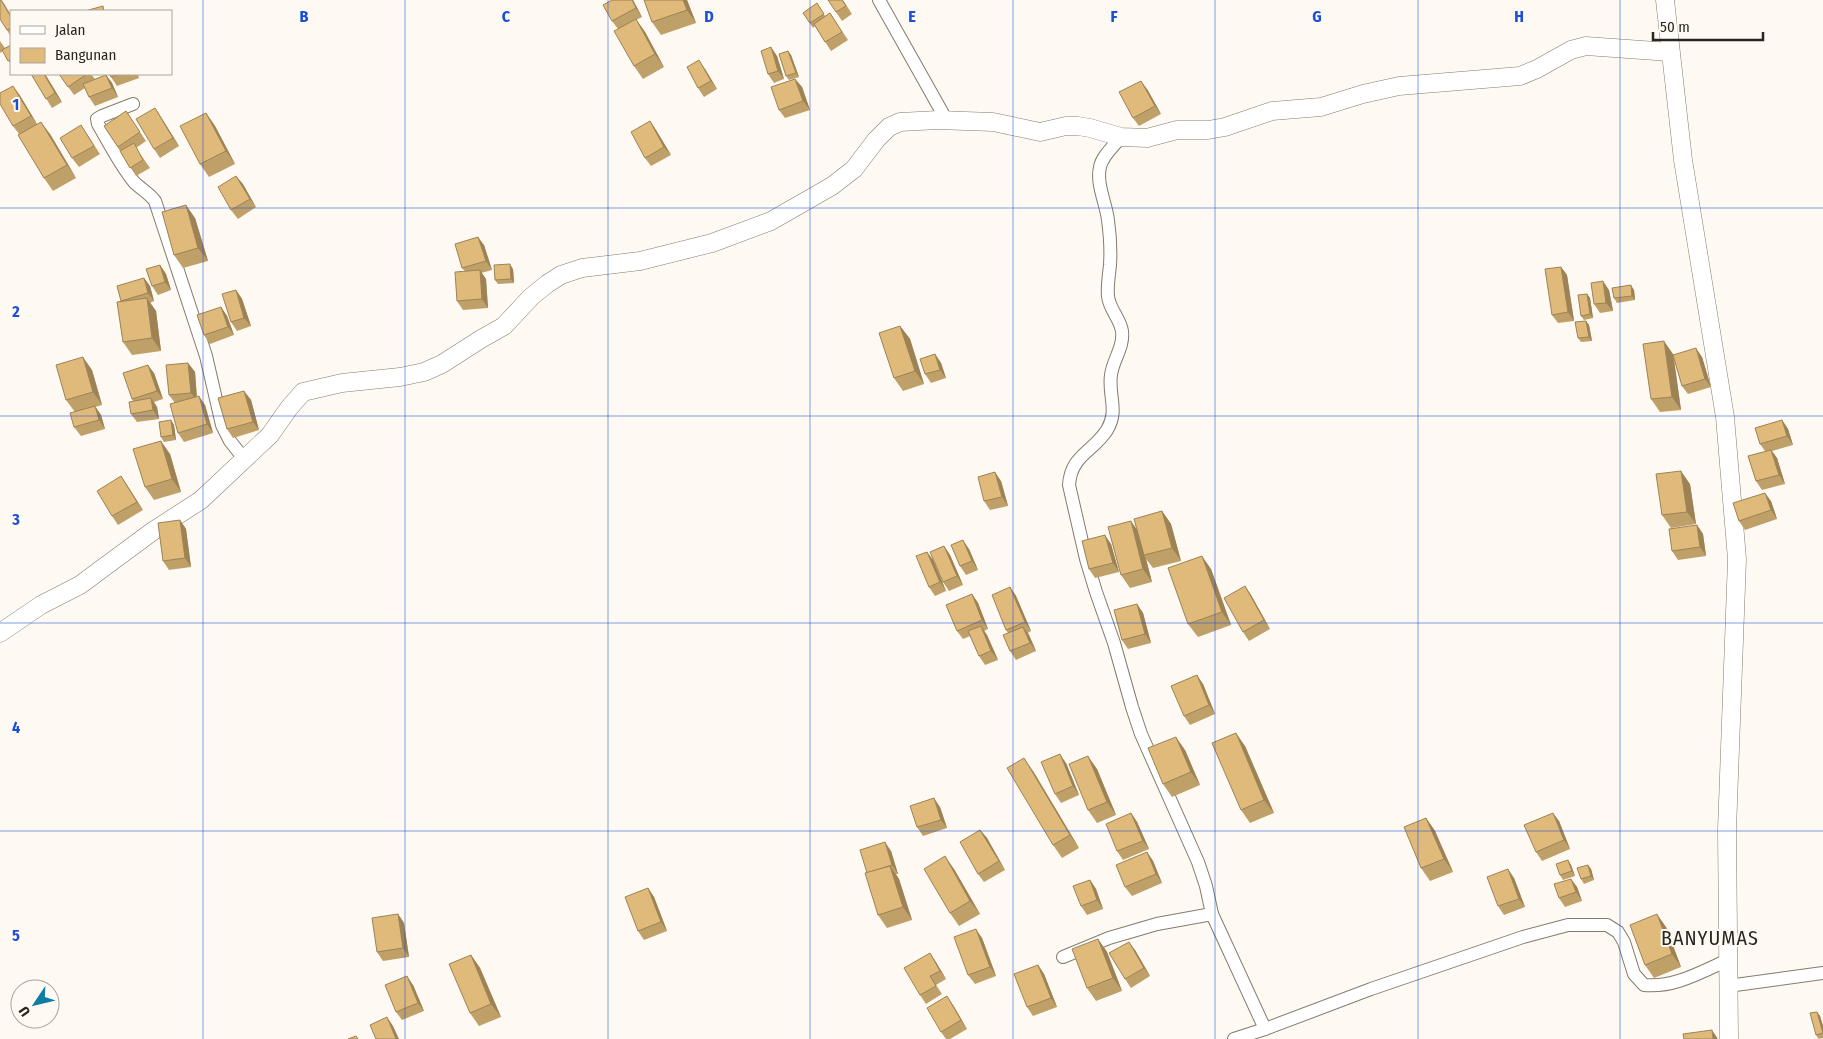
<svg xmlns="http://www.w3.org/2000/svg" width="1823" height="1039" viewBox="0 0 1823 1039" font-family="'Fira Sans Condensed',sans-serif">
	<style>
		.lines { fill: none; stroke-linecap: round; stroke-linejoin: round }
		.street-casing { stroke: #847b6c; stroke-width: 14 }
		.secondary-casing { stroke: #847b6c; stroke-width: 19 }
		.street { stroke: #fff; stroke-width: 12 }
		.secondary { stroke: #fff; stroke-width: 18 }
		.wall { fill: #c0a069 }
		.shaded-wall { fill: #9c8255 }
		.building { fill: #dfba7a; stroke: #9c8255 }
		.grid { fill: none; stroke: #1d4ed8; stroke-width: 1; stroke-opacity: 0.55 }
		.labels { text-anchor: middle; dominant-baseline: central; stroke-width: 4; stroke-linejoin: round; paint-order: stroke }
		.quarter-label { font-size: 20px; letter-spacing: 1px; fill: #29251f; stroke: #fefaf3 }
		.grid-label { font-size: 16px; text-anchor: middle; font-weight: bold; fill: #1d4ed8; stroke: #fefaf3; stroke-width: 4; stroke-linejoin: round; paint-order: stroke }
	</style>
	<rect width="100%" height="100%" fill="#fefaf3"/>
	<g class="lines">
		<g class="street-casing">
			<g id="street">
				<polyline points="879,0 947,121"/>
				<path d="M133,104L102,116L97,119L98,124C109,143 120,165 134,182C141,189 149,193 155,201L206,356L222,425L230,441L245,460"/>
				<path d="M1121,137C1114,146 1102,156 1100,167C1096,184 1106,203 1108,220C1110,235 1111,250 1110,265C1109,275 1107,286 1108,296C1109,309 1120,318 1122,331C1124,348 1113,359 1111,375C1108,396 1119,410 1107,430C1093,452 1071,455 1069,485L1086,559L1096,592L1114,643L1132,707L1141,734L1198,862L1206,886L1212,914"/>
				<polyline points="1063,957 1109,938 1157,924 1212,914 1265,1029"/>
				<polyline points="1728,986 1823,973"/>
				<path d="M1234,1039L1265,1029L1371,989L1523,937L1568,925H1607L1618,932L1624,942L1634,974L1644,985C1674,988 1701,972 1728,960"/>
			</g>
		</g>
		<g class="secondary-casing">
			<g id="secondary">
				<polyline points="1665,0 1683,160 1725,417 1737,559 1727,830 1729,1039"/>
				<polyline points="0,633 41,605 80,585 153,531 201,500 270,435 289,408 303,392 342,383 400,377 424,372 442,364 481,339 504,326 531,297 547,284 561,275 582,268 640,261 712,243 771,221 832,186 854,169 876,140 889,127 900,122 938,120 993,122 1040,132 1066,126 1078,126 1090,128 1121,137 1147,138 1177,130 1208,130 1225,127 1272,111 1321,107 1363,94 1399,86 1520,76 1537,69 1571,50 1586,46 1670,52"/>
			</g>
		</g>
		<use href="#street" class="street"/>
		<use href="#secondary" class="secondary"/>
	</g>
	<g class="wall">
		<polygon points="2,0 11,15 11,37 7,30"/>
		<polygon points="633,0 642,17 636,20 645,32 664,67 643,79 634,66 618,29 612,21"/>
		<polygon points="644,0 687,0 696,23 661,35 652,22"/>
		<polygon points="843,0 852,14 842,21 836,12"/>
		<polygon points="817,3 825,16 830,13 848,40 831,51 815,26 813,28 803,13"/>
		<polygon points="0,41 5,48 11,45 11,65 3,51 0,53"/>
		<polygon points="788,51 791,55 799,77 789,80 786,76"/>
		<polygon points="777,56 784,79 774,83 768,74"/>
		<polygon points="705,69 717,89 704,97 698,88"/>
		<polygon points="31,74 45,74 62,102 52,108"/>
		<polygon points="59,74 91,74 95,79 106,75 112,83 118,97 95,106 89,97 85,88 74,95"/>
		<polygon points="110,74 138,74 139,78 117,86 111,77"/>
		<polygon points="795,79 802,87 810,110 785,118 779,110"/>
		<polygon points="1147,89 1161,114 1139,126 1133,118"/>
		<polygon points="19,94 37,124 50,134 76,178 53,191 44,178 19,134 13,126"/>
		<polygon points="155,108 179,146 160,158 154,149"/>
		<polygon points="126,111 146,141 136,148 150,168 136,176 104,126"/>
		<polygon points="206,113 215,126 235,164 209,177 200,164"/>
		<polygon points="650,121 656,130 671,155 651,166 645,158"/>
		<polygon points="81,125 100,154 79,167 72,158"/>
		<polygon points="236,176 256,207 238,219 231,210"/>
		<polygon points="195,218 208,261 183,268 174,255"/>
		<polygon points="484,245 492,270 481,273 486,279 488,308 463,310 457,301 465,271 462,268"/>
		<polygon points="160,265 166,274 171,290 158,295 152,286"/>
		<polygon points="1561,267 1567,275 1574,321 1558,323 1552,315"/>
		<polygon points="513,269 514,283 498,284 495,280"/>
		<polygon points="144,278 150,286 154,301 150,303 156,311 161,351 132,355 123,342 121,301"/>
		<polygon points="236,290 242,299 251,326 237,331 231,322"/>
		<polygon points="1609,290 1613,311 1600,313 1594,304"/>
		<polygon points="1634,290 1635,300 1617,303 1614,298"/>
		<polygon points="1587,294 1590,298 1593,318 1584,320 1581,316"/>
		<polygon points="221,307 227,316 234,335 210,344 204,335"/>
		<polygon points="1586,321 1589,325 1592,341 1581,342 1578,338"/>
		<polygon points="900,326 910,339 924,384 903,391 894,378"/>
		<polygon points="935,354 941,363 946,378 931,383 925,374"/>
		<polygon points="1673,354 1673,355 1702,357 1711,387 1688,394 1682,386 1674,358 1681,410 1660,412 1651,399"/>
		<polygon points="188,363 195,372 197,397 205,405 213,433 184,442 178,433 175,403 169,395"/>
		<polygon points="92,370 102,405 95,407 101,415 105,429 81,436 74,427 75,412 66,400"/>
		<polygon points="154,373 163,399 154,402 157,407 159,419 137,422 131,414 133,401 132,399"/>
		<polygon points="244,391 251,400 259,430 233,438 227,429"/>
		<polygon points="171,420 174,425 176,440 164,442 161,437"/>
		<polygon points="1782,420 1788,429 1793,445 1772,451 1777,458 1785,484 1762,490 1756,481 1765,451 1760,444"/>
		<polygon points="170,454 181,492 154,500 145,487"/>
		<polygon points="121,476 143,510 118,525 112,516"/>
		<polygon points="1001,481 1008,506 990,510 984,501"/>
		<polygon points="1690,484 1696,524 1671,528 1662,515"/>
		<polygon points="1771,501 1777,519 1745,530 1739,521"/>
		<polygon points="1162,511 1171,524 1181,561 1153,568 1146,559 1152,582 1130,588 1121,575 1137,530"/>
		<polygon points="180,520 186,529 191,567 169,570 163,561"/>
		<polygon points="1697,525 1703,534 1706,556 1678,560 1672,551"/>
		<polygon points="1111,544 1119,572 1095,578 1089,569"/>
		<polygon points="944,546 950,555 963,585 949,591 943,582"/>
		<polygon points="969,549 978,570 966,575 960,566"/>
		<polygon points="927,552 933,560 946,591 935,596 929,587"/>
		<polygon points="1211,569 1231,625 1198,637 1188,624"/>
		<polygon points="1245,586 1251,595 1270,629 1249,641 1243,632"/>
		<polygon points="1010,587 1016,596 1031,631 1028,633 1036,651 1016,660 1010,651 1008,633 1006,630"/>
		<polygon points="972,594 978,603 988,629 984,631 987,635 998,660 985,665 979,656 970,636 963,639 957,631"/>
		<polygon points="1137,604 1143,613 1151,643 1128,649 1122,640"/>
		<polygon points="1203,684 1215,714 1190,725 1184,716"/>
		<polygon points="1245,746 1274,813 1250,823 1241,810"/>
		<polygon points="1185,750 1200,785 1172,797 1163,784"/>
		<polygon points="1066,763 1079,795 1061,803 1055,794"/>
		<polygon points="1097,769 1116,815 1097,823 1088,810"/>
		<polygon points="1033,771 1079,848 1062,858 1053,845"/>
		<polygon points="940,807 947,828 923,836 917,827"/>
		<polygon points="1131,813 1137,822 1149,849 1123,860 1117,851"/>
		<polygon points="1426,818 1435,831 1453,872 1430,881 1421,868"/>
		<polygon points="1559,821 1570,849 1542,861 1536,852"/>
		<polygon points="980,830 987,838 1005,870 984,882 978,874"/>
		<polygon points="891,851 898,874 896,874 899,879 912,920 887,928 878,915 867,873"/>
		<polygon points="1147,852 1153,861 1162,883 1132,896 1125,887"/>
		<polygon points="1568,860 1571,865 1575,876 1563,880 1560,875"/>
		<polygon points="1588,865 1591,869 1594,880 1584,884 1581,879"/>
		<polygon points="954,869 980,914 959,926 950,913"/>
		<polygon points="1514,878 1525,907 1504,915 1498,906"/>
		<polygon points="1571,879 1577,887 1582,901 1565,907 1559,898"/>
		<polygon points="1090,880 1096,889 1103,909 1087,915 1081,906"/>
		<polygon points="648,888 654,897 667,931 644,940 638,931"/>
		<polygon points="398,914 404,923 409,957 383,961 377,952"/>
		<polygon points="1666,927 1681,967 1654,978 1645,965"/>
		<polygon points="982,938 996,976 975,984 968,975"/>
		<polygon points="1098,939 1107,952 1122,991 1096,1001 1087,988"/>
		<polygon points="1135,950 1150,976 1131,988 1125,979"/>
		<polygon points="930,953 946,979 936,985 942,994 926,1004 920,995"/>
		<polygon points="471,955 480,968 501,1017 479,1026 470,1013"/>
		<polygon points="1038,965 1044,974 1057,1007 1033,1016 1027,1007"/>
		<polygon points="413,985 424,1011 402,1020 396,1012"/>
		<polygon points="953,1005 967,1029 950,1039 946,1039 941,1032"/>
		<polygon points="1817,1012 1820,1016 1823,1026 1823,1038 1819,1039 1816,1035"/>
	</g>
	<g class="shaded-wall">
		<polygon points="632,0 633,0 642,17 636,8"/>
		<polygon points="683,0 687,0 696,23 687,10"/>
		<polygon points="636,19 645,32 664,67 655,54"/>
		<polygon points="771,47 777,56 784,79 778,71"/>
		<polygon points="788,51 791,55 799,77 796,73"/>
		<polygon points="699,60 705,69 717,89 711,81"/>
		<polygon points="44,74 45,74 62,102 55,93"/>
		<polygon points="106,75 112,83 118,97 112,88"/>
		<polygon points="795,79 802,87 810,110 803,101"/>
		<polygon points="1141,81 1147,89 1161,114 1155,106"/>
		<polygon points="13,86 19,94 37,124 31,116"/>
		<polygon points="155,108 161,117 179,146 173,138"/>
		<polygon points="206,113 215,126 235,164 226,151"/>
		<polygon points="650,121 656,130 671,155 664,147"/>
		<polygon points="41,122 50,134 76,178 67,165"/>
		<polygon points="236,176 243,184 256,207 250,199"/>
		<polygon points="186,205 195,218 208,261 198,248"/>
		<polygon points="478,237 484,245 492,270 486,261"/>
		<polygon points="510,264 513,269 514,283 511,279"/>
		<polygon points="160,265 166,274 171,290 165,282"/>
		<polygon points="1561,267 1567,275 1574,321 1568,312"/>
		<polygon points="480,270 486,279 488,308 482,299"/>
		<polygon points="144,278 150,286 154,301 148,293"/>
		<polygon points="1603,281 1609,290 1613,311 1606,303"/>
		<polygon points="1631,285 1634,290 1635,300 1632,296"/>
		<polygon points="236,290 242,299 251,326 244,318"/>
		<polygon points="1587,294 1590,298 1593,318 1590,314"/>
		<polygon points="147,298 156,311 161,351 152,338"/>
		<polygon points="221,307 227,316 234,335 228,327"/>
		<polygon points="1586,321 1589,325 1592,341 1589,337"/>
		<polygon points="900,326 910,339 924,384 915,371"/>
		<polygon points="1664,341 1673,354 1681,410 1672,397"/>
		<polygon points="1696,348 1702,357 1711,387 1705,379"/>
		<polygon points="935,354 941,363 946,378 940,370"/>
		<polygon points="83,357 92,370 102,405 93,392"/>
		<polygon points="188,363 195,372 197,401 191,393"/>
		<polygon points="148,365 154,373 163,399 157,391"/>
		<polygon points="244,391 251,400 259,430 253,422"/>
		<polygon points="199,396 205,405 213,433 207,424"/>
		<polygon points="151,398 157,407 159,419 153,410"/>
		<polygon points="95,406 101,415 105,429 99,420"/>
		<polygon points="171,420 174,425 176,440 173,435"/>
		<polygon points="1782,420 1788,429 1793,445 1787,436"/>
		<polygon points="161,441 170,454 181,492 172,479"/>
		<polygon points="1771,450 1777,458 1785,484 1779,475"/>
		<polygon points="1681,471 1690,484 1696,524 1687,512"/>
		<polygon points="995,472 1001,481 1008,506 1002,497"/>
		<polygon points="121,476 127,485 143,510 137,502"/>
		<polygon points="1765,493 1771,501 1777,519 1771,510"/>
		<polygon points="1162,511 1171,524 1181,561 1172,548"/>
		<polygon points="180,520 186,529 191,567 185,558"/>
		<polygon points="1131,521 1140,534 1144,555 1146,559 1152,582 1143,569"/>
		<polygon points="1697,525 1703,534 1706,556 1700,547"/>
		<polygon points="1105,535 1111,544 1119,572 1113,563"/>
		<polygon points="963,540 969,549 978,570 972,561"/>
		<polygon points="944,546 950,555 963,585 957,576"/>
		<polygon points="927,552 933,560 946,591 940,582"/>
		<polygon points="1202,556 1211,569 1231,625 1222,612"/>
		<polygon points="1245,586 1251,595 1270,629 1264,620"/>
		<polygon points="1010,587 1016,596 1031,631 1025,622"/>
		<polygon points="972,594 978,603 988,629 982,620"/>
		<polygon points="1137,604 1143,613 1151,643 1145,634"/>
		<polygon points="981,626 987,635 998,660 991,651"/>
		<polygon points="1023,627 1029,635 1036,651 1030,643"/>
		<polygon points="1197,675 1203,684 1215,714 1209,705"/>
		<polygon points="1236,733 1245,746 1274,813 1264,800"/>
		<polygon points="1176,737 1185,750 1200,785 1191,772"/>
		<polygon points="1060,754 1066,763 1079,795 1073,786"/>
		<polygon points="1088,756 1097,769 1116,815 1107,802"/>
		<polygon points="1024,758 1033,771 1079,848 1070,835"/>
		<polygon points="934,798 940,807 947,828 941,820"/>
		<polygon points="1131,813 1137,822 1149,849 1143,841"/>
		<polygon points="1553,813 1559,821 1570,849 1564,840"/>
		<polygon points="1426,818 1435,831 1453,872 1444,859"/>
		<polygon points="980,830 987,838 1005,870 999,861"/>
		<polygon points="885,842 891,851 898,874 892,865"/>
		<polygon points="1147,852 1153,861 1162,883 1156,874"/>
		<polygon points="945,856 954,869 980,914 970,901"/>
		<polygon points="1568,860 1571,865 1575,876 1572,871"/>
		<polygon points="1588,865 1591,869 1594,880 1591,876"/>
		<polygon points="890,866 899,879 912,920 903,907"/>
		<polygon points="1508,869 1514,878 1525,907 1519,899"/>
		<polygon points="1571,879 1577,887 1582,901 1576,892"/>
		<polygon points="1090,880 1096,889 1103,909 1097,900"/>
		<polygon points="648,888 654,897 667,931 661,922"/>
		<polygon points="398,914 404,923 409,957 403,948"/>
		<polygon points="1657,914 1666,927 1681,967 1672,954"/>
		<polygon points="976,929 982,938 996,976 990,967"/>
		<polygon points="1098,939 1107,952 1122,991 1113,978"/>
		<polygon points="1129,942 1135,950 1150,976 1144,968"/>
		<polygon points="930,953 936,962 946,979 940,971"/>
		<polygon points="471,955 480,968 501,1017 491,1004"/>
		<polygon points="1038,965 1044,974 1057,1007 1051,998"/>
		<polygon points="407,976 413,985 424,1011 418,1003"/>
		<polygon points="947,996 953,1005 967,1029 961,1020"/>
		<polygon points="1817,1012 1820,1016 1823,1026 1823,1033"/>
		<polygon points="387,1017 393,1026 399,1039 396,1039"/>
		<polygon points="1712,1030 1718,1039 1713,1039"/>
	</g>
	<g class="building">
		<polygon points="0,0 1,0 11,17 11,28 7,30 0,19"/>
		<polygon points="612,0 632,0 636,8 612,21 603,5"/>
		<polygon points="644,0 683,0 687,10 652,22"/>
		<polygon points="828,0 842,0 846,6 836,12"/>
		<polygon points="817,3 824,14 810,23 803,13"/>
		<polygon points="103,6 104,11 85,11"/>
		<polygon points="830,13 842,32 825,42 814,24"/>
		<polygon points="636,19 655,54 634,66 614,31"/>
		<polygon points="11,45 11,59 8,61 2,50"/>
		<polygon points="771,47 778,71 768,74 761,51"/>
		<polygon points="788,51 796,73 786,76 779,54"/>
		<polygon points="699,60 711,81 698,88 687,67"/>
		<polygon points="31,74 44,74 55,93 46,99"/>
		<polygon points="59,74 87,74 68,87"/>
		<polygon points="110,74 120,74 111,77"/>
		<polygon points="106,75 112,88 89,97 83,84"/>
		<polygon points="795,79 803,101 779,110 771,87"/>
		<polygon points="1141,81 1155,106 1133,118 1119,92"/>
		<polygon points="13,86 31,116 13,126 0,104 0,93"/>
		<polygon points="155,108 173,138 154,149 136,119"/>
		<polygon points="126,111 140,132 118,147 104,126"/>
		<polygon points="206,113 226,151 200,164 180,126"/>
		<polygon points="650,121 664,147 645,158 631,132"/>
		<polygon points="41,122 67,165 44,178 18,135"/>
		<polygon points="81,125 94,146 72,158 60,138"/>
		<polygon points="134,143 143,160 130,168 120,151"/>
		<polygon points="236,176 250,199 231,210 218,187"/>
		<polygon points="186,205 198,248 174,255 162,212"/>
		<polygon points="478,237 486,261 462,268 455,244"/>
		<polygon points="510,264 511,279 495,280 494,265"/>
		<polygon points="160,265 165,282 152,286 146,269"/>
		<polygon points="1561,267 1568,312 1552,315 1545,269"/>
		<polygon points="480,270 482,299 457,301 455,272"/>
		<polygon points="144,278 148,293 121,301 117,286"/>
		<polygon points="1603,281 1606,303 1594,304 1591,283"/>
		<polygon points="1631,285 1632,296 1614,298 1612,288"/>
		<polygon points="236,290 244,318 231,322 222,294"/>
		<polygon points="1587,294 1590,314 1581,316 1578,295"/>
		<polygon points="147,298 152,338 123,342 117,302"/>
		<polygon points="221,307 228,327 204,335 197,315"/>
		<polygon points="1586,321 1589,337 1578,338 1575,322"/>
		<polygon points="900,326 915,371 894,378 879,333"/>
		<polygon points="1664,341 1672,397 1651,399 1643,344"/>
		<polygon points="1696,348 1705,379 1682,386 1673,355"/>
		<polygon points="935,354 940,370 925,374 920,359"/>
		<polygon points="83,357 93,392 66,400 56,365"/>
		<polygon points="188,363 191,393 169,395 166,365"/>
		<polygon points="148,365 157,391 132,399 123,373"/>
		<polygon points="244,391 253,422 227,429 218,398"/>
		<polygon points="199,396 207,424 178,433 170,404"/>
		<polygon points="151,398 153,410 131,414 129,402"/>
		<polygon points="95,406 99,420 74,427 70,413"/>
		<polygon points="171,420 173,435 161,437 159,422"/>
		<polygon points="1782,420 1787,436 1760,444 1755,428"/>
		<polygon points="161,441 172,479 145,487 133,449"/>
		<polygon points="1771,450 1779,475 1756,481 1748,456"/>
		<polygon points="1681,471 1687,512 1662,515 1656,474"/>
		<polygon points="995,472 1002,497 984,501 978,477"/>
		<polygon points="121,476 137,502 112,516 97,491"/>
		<polygon points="1765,493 1771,510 1739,521 1733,503"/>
		<polygon points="1162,511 1172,548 1144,555 1134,519"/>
		<polygon points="180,520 185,558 163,561 158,523"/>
		<polygon points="1131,521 1143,569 1121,575 1108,527"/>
		<polygon points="1697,525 1700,547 1672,551 1669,529"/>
		<polygon points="1105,535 1113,563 1089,569 1082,541"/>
		<polygon points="963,540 972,561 960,566 951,545"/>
		<polygon points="944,546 957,576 943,582 930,552"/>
		<polygon points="927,552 940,582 929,587 916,556"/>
		<polygon points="1202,556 1222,612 1188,624 1168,568"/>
		<polygon points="1245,586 1264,620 1243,632 1224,598"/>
		<polygon points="1010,587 1025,622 1006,630 992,595"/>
		<polygon points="972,594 982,620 957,631 946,605"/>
		<polygon points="1137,604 1145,634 1122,640 1114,610"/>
		<polygon points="981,626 991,651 979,656 968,631"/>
		<polygon points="1023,627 1030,643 1010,651 1003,635"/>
		<polygon points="1197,675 1209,705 1184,716 1171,686"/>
		<polygon points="1236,733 1264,800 1241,810 1212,743"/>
		<polygon points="1176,737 1191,772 1163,784 1148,748"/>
		<polygon points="1060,754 1073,786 1055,794 1041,762"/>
		<polygon points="1088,756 1107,802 1088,810 1069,764"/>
		<polygon points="1024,758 1070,835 1053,845 1007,768"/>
		<polygon points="934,798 941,820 917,827 910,806"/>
		<polygon points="1131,813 1143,841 1117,851 1106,824"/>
		<polygon points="1553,813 1564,840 1536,852 1524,825"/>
		<polygon points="1426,818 1444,859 1421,868 1404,827"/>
		<polygon points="980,830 999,861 978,874 960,842"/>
		<polygon points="885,842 892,865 867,873 860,850"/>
		<polygon points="1147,852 1156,874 1125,887 1116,865"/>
		<polygon points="945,856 970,901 950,913 924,869"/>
		<polygon points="1568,860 1572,871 1560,875 1556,864"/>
		<polygon points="1588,865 1591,876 1581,879 1577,868"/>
		<polygon points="890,866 903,907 878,915 865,873"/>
		<polygon points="1508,869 1519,899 1498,906 1487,877"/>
		<polygon points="1571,879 1576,892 1559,898 1554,884"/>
		<polygon points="1090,880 1097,900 1081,906 1073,886"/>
		<polygon points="648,888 661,922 638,931 625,897"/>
		<polygon points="398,914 403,948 377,952 372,918"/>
		<polygon points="1657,914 1672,954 1645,965 1630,925"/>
		<polygon points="976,929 990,967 968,975 954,937"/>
		<polygon points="1098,939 1113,978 1087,988 1072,949"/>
		<polygon points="1129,942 1144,968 1125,979 1109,953"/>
		<polygon points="930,953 940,971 930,976 936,986 920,995 904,968"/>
		<polygon points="471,955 491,1004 470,1013 449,964"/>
		<polygon points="1038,965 1051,998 1027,1007 1014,974"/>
		<polygon points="407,976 418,1003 396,1012 385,985"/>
		<polygon points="947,996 961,1020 941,1032 927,1008"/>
		<polygon points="1817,1012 1823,1033 1816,1035 1810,1013"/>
		<polygon points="387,1017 396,1039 376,1039 370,1025"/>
		<polygon points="1712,1030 1713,1039 1684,1039 1683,1034"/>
		<polygon points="356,1036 358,1039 348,1039"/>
	</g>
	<path class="grid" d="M203,0V1039M405,0V1039M608,0V1039M810,0V1039M1013,0V1039M1215,0V1039M1418,0V1039M1620,0V1039M0,208H1823M0,416H1823M0,623H1823M0,831H1823"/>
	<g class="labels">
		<g class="quarter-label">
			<text x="1710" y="938">BANYUMAS</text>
		</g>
	</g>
	<g class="grid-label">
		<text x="304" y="22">B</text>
		<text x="506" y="22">C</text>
		<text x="709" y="22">D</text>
		<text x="912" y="22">E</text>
		<text x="1114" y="22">F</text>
		<text x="1317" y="22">G</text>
		<text x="1519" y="22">H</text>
		<text x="16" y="110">1</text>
		<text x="16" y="317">2</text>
		<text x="16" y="525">3</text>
		<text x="16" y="733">4</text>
		<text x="16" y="941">5</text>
	</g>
	<rect x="10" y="10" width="162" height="65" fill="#fefaf3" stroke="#a9a59e"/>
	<rect x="20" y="26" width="25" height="8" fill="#ffffff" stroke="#a9a59e"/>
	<text x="55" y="35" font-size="15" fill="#29251f">Jalan</text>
	<rect x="20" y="48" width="25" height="15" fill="#dfba7a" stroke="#a9a59e"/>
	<text x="55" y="60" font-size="15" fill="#29251f">Bangunan</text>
	<g transform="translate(35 1004) rotate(235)"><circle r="24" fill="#fefaf3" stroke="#a9a59e"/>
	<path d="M0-4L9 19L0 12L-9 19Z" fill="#0d7da6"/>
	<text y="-8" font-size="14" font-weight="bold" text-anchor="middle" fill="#29251f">U</text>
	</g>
	<path d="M1653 32v8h110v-8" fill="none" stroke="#29251f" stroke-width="2.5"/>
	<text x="1660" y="32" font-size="15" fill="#29251f" stroke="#fefaf3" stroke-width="4" paint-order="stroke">50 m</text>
</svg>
